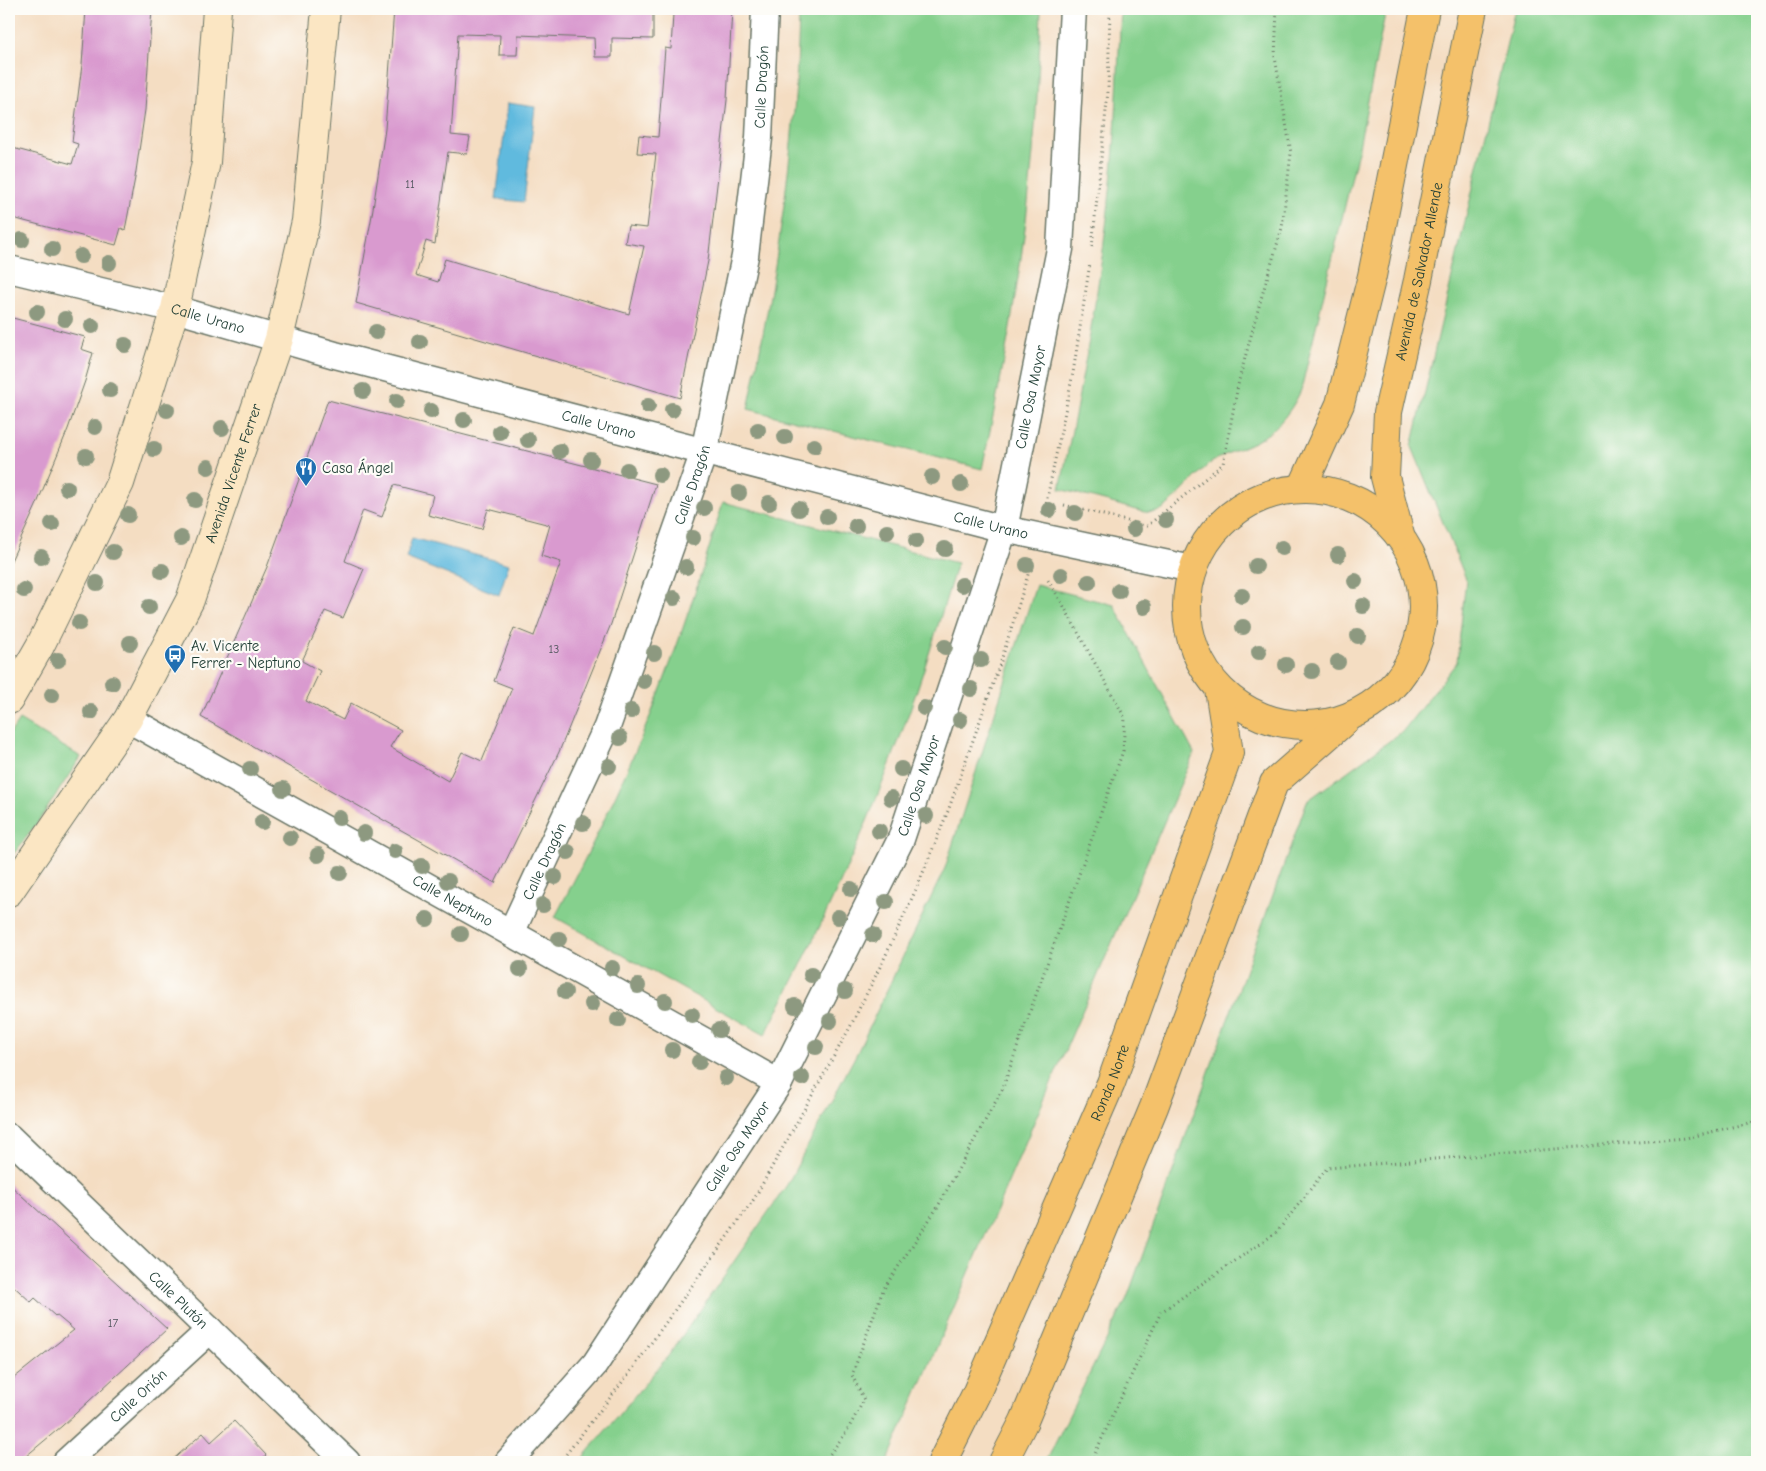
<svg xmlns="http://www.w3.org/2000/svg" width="1766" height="1471" viewBox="0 0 1766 1471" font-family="'Comic Neue',sans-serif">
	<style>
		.green { fill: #85d08d; stroke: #528660 }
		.water { fill: #61bade; stroke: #407c89 }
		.building { fill: #d99acf; fill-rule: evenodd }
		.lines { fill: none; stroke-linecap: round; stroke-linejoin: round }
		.minor-casing { stroke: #6a7566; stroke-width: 29 }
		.secondary-casing { stroke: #6a7566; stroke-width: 30 }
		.primary-casing { stroke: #6a7566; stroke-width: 30 }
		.path { stroke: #6a7566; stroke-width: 3; stroke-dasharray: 1 4; stroke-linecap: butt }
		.minor { stroke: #fff; stroke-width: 26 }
		.secondary { stroke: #fbe6c3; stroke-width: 28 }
		.primary { stroke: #f4c16a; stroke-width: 28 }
		.tree { fill: #8d9980 }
		.labels { text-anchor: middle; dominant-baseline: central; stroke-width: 4.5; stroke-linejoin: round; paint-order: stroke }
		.number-label { font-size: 12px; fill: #4e545b }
		.street-label { font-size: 15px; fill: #1f3d34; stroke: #fdfcf7 }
		.poi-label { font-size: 15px; fill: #1f3d34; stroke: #fdfcf7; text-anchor: start }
	</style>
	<rect width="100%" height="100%" fill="#fdfcf7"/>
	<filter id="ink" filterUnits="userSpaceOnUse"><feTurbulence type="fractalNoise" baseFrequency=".02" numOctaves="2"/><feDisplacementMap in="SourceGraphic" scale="10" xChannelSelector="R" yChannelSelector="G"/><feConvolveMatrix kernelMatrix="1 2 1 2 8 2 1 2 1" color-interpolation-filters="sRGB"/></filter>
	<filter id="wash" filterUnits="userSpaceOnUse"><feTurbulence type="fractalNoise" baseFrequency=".0096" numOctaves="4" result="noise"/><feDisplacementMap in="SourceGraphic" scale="20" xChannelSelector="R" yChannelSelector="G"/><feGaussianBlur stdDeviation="1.12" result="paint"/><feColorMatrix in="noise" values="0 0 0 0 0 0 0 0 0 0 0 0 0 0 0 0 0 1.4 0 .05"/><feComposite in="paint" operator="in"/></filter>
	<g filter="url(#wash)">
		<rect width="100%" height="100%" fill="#f4ddc2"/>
		<g class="green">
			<path d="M799,9H1041C1038,105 1031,202 1015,297C1006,354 994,412 982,469L748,409C776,277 797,144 799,9Z"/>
			<path d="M1121,9H1386L1359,147L1301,390C1294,406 1284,420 1270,432C1252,447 1228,450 1209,464C1197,474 1168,510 1156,512C1145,514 1133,509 1122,506C1102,500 1081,495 1060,489C1082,384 1102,279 1112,172C1117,118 1118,63 1121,9Z"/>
			<polygon points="1515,9 1757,9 1757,1462 1046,1462 1127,1298 1307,801 1403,731 1457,662 1466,579 1412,447"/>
			<path d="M723,502L957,563C940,619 923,676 902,732C864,836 817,937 765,1035L555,917C590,851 623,783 651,714C679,644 702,573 723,502Z"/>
			<polygon points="1036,585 1114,605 1194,753 887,1462 579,1462 669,1355 787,1185 858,1051 945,868"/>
			<polygon points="19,720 81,757 38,822 9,860 9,735"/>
		</g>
		<g class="water">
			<polygon points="508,103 535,107 524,202 496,199"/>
			<polygon points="412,538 509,564 499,595 406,558"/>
		</g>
		<g id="blocks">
			<g class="building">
				<polygon points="86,9 152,9 145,110 135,178 125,230 121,228 116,245 9,217 9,147 72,164 78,144 72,142 82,65"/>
				<path d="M394,9H732L727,100L708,261L680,398L356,303L372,215L385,129ZM653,12L673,14L671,49L665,48L658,137L639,135L637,153L656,154L647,228L628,226L625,243L644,246L629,314L445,259L438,282L416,275L426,241L435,244L448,152L467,154L470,137L451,135L458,34L500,35L499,55H517L518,35L594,38L595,57H612V38L653,39Z"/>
				<polygon points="9,317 85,337 81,349 93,353 85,381 68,429 36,506 9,565"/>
				<path d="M328,400L656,484L611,624L559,752L495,883L201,717L267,567ZM394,485L433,495L428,515L482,529L488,509L550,525L541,556L561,562L534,636L514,628L494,681L512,688L482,761L462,752L448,781L390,747L401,730L351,703L343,720L306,701L320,671L302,661L325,611L343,618L364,569L345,561L363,510L382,517Z"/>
				<polygon points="9,1184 167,1329 62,1426 19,1462 9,1462 9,1382 74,1330 56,1315 55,1316 35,1298 31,1302 9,1282"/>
				<polygon points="234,1421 266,1455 259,1462 170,1462 203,1433 211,1442"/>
			</g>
		</g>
	</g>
	<g filter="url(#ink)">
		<use href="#blocks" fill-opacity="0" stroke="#6a7566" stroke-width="1"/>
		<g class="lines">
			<g class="minor-casing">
				<g id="minor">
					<path id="s1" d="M9,269L175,309L335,355L655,439L1004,529L1192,569"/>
					<path id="s2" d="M128,719L779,1083"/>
					<path id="s3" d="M511,933L607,727L704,452L745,256L759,138L765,9"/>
					<path id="s4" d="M9,1137L347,1462"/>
					<path id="s5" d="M66,1462L210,1330"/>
					<path id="s6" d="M508,1462L595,1364L779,1083L901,839L1004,529L1060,249L1073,9"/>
				</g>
			</g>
			<g class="secondary-casing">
				<g id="secondary">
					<polyline points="9,700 40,646 120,483 175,309 206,162 217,9"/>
					<path id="s7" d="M9,892L128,719L190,600L279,339L306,221L326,9"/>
				</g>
			</g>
			<g class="primary-casing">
				<g id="primary">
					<polyline points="1302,488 1340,404 1372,276 1425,9"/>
					<circle cx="1305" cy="607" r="118"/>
					<path id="s8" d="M1400,535L1385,477L1388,412L1418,280L1473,9"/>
					<path id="s9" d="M942,1462L976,1394L1111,1083L1229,753L1219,689"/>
					<polyline points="1003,1462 1024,1421 1154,1107 1274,783 1347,719"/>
				</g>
			</g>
			<g class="path">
				<polyline points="1092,247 1108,91 1110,9"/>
				<polyline points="1064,505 1147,526 1223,464 1239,380 1261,299 1282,228 1291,153 1275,57 1277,9"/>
				<polyline points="1045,508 1073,373 1090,263"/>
				<polyline points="560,1462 634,1367 754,1199 848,1031 884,959 918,885 948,811 1001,661 1031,565"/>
				<polyline points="824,1462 847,1431 864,1400 852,1375 883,1290 937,1208 1002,1090 1123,751 1125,718 1062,603 1046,577"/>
				<polyline points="1091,1462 1161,1312 1277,1232 1327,1168 1686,1138 1757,1121"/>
			</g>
			<use href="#minor" class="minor"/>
			<use href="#secondary" class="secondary"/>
			<use href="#primary" class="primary"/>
		</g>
		<g class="tree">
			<circle cx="22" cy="240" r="8"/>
			<circle cx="52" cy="249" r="8"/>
			<circle cx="81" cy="256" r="8"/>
			<circle cx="109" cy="263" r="8"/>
			<circle cx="37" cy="312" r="8"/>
			<circle cx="65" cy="319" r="8"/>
			<circle cx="92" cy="326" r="8"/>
			<circle cx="376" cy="332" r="8"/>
			<circle cx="420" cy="342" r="8"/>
			<circle cx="125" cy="345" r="8"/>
			<circle cx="110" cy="390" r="8"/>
			<circle cx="363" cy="391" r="8"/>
			<circle cx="397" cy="401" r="8"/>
			<circle cx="648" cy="406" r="8"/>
			<circle cx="167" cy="410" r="8"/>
			<circle cx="672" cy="410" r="8"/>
			<circle cx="431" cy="411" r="8"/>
			<circle cx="464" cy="420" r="8"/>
			<circle cx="95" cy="427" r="8"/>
			<circle cx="222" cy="428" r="8"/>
			<circle cx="758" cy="430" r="8"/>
			<circle cx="500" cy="432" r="8"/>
			<circle cx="785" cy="437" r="8"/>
			<circle cx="528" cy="440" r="8"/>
			<circle cx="814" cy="446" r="8"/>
			<circle cx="154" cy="449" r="8"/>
			<circle cx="560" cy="451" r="8"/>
			<circle cx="86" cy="456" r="8"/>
			<circle cx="591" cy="460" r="8"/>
			<circle cx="208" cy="467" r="8"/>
			<circle cx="627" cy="470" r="8"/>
			<circle cx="660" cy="475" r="8"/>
			<circle cx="932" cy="477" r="8"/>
			<circle cx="961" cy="484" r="8"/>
			<circle cx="67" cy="488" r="8"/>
			<circle cx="739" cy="493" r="8"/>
			<circle cx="195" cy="500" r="8"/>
			<circle cx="769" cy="503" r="8"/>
			<circle cx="704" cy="508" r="8"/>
			<circle cx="799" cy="509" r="8"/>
			<circle cx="1049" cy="510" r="8"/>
			<circle cx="1075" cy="513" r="8"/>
			<circle cx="128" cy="515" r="8"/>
			<circle cx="827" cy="517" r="8"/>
			<circle cx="1166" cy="520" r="8"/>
			<circle cx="52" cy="524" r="8"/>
			<circle cx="856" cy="526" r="8"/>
			<circle cx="1134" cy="529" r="8"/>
			<circle cx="887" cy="532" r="8"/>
			<circle cx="181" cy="538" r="8"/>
			<circle cx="693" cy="538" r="8"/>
			<circle cx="916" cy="541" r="8"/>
			<circle cx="1282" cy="548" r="8"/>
			<circle cx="945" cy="549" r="8"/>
			<circle cx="113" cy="552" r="8"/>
			<circle cx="1338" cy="555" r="8"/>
			<circle cx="41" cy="557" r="8"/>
			<circle cx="1027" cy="565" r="8"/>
			<circle cx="1256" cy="566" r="8"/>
			<circle cx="686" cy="567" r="8"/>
			<circle cx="162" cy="571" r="8"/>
			<circle cx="1061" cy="575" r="8"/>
			<circle cx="1355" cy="581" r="8"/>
			<circle cx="1089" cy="582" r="8"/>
			<circle cx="97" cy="583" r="8"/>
			<circle cx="962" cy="585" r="8"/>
			<circle cx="24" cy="590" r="8"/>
			<circle cx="1119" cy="591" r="8"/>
			<circle cx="1242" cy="596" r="8"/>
			<circle cx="674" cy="598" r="8"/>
			<circle cx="1363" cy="606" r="8"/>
			<circle cx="149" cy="607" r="8"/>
			<circle cx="1144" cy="607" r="8"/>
			<circle cx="79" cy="623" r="8"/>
			<circle cx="1243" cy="627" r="8"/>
			<circle cx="1358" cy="636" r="8"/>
			<circle cx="130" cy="643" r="8"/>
			<circle cx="945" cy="647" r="8"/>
			<circle cx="1259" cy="652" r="8"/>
			<circle cx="654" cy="653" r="8"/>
			<circle cx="58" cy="660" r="8"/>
			<circle cx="981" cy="660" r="8"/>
			<circle cx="1338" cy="662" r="8"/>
			<circle cx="1286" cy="665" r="8"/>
			<circle cx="1312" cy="671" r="8"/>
			<circle cx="644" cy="681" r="8"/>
			<circle cx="112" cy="683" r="8"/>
			<circle cx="971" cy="689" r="8"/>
			<circle cx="52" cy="695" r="8"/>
			<circle cx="924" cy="708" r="8"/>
			<circle cx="631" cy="711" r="8"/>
			<circle cx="91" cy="712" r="8"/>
			<circle cx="960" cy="720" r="8"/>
			<circle cx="620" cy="738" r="8"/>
			<circle cx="609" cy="766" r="8"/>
			<circle cx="250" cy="769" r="8"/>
			<circle cx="901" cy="769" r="8"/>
			<circle cx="283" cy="789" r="8"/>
			<circle cx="891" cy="798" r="8"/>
			<circle cx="926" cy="816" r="8"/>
			<circle cx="339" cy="818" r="8"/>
			<circle cx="262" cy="822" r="8"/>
			<circle cx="583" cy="823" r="8"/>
			<circle cx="879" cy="831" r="8"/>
			<circle cx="364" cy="833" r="8"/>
			<circle cx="290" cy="838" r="8"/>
			<circle cx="395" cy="851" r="8"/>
			<circle cx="568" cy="852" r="8"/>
			<circle cx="318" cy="855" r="8"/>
			<circle cx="422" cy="866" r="8"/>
			<circle cx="340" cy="873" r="8"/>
			<circle cx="555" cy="877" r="8"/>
			<circle cx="448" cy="881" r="8"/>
			<circle cx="851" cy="889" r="8"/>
			<circle cx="886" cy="902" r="8"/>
			<circle cx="543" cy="905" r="8"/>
			<circle cx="838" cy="917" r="8"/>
			<circle cx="427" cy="919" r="8"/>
			<circle cx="461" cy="934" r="8"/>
			<circle cx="873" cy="935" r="8"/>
			<circle cx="559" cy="939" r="8"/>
			<circle cx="612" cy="968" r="8"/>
			<circle cx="520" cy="969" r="8"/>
			<circle cx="811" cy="975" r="8"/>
			<circle cx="638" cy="986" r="8"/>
			<circle cx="845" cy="991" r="8"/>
			<circle cx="565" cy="992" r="8"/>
			<circle cx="665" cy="1001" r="8"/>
			<circle cx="592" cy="1004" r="8"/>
			<circle cx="795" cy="1006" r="8"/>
			<circle cx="692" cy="1015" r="8"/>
			<circle cx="618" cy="1020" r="8"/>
			<circle cx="830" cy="1021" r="8"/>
			<circle cx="719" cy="1030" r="8"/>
			<circle cx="816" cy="1047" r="8"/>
			<circle cx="672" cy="1050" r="8"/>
			<circle cx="699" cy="1062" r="8"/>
			<circle cx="726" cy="1078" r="8"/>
			<circle cx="802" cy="1078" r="8"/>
		</g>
	</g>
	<defs>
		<g id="restaurant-pin" transform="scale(1.125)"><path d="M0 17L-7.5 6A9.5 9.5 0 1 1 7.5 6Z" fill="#1f6fb2" stroke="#fdfcf7"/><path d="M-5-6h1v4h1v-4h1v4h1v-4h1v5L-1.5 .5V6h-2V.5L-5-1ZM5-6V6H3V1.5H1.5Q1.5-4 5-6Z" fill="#fff"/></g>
		<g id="bus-pin" transform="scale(1.125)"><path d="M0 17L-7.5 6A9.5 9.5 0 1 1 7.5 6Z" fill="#1f6fb2" stroke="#fdfcf7"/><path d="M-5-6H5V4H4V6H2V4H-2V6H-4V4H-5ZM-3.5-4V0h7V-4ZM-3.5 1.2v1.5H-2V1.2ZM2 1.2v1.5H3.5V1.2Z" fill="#fff"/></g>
	</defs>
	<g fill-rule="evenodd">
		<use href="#restaurant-pin" x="306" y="468"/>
		<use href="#bus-pin" x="175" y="655"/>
	</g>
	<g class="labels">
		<g class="number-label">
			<text x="410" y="184">11</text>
			<text x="554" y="649">13</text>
			<text x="113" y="1323">17</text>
		</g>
		<g class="street-label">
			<text stroke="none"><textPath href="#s3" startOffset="889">Calle Dragón</textPath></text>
			<text stroke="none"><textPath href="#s8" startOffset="269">Avenida de Salvador Allende</textPath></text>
			<text stroke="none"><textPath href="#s1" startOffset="205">Calle Urano</textPath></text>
			<text stroke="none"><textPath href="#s6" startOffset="1201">Calle Osa Mayor</textPath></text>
			<text stroke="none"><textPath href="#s1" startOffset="610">Calle Urano</textPath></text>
			<text stroke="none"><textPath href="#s7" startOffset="478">Avenida Vicente Ferrer</textPath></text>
			<text stroke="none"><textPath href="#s3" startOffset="484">Calle Dragón</textPath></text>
			<text stroke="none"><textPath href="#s1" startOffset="1015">Calle Urano</textPath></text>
			<text stroke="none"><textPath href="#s6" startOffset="796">Calle Osa Mayor</textPath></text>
			<text stroke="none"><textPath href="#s3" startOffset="79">Calle Dragón</textPath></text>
			<text stroke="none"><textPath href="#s2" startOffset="372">Calle Neptuno</textPath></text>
			<text stroke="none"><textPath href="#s9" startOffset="415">Ronda Norte</textPath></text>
			<text stroke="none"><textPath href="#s6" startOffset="391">Calle Osa Mayor</textPath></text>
			<text stroke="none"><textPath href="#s4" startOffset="235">Calle Plutón</textPath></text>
			<text stroke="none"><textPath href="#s5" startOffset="98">Calle Orión</textPath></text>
		</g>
		<g class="poi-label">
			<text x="322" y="468">Casa Ángel</text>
			<text x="191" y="646">Av. Vicente<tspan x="191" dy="17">Ferrer - Neptuno</tspan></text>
		</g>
	</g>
	<rect width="1766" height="1471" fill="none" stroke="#fdfcf7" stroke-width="30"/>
</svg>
